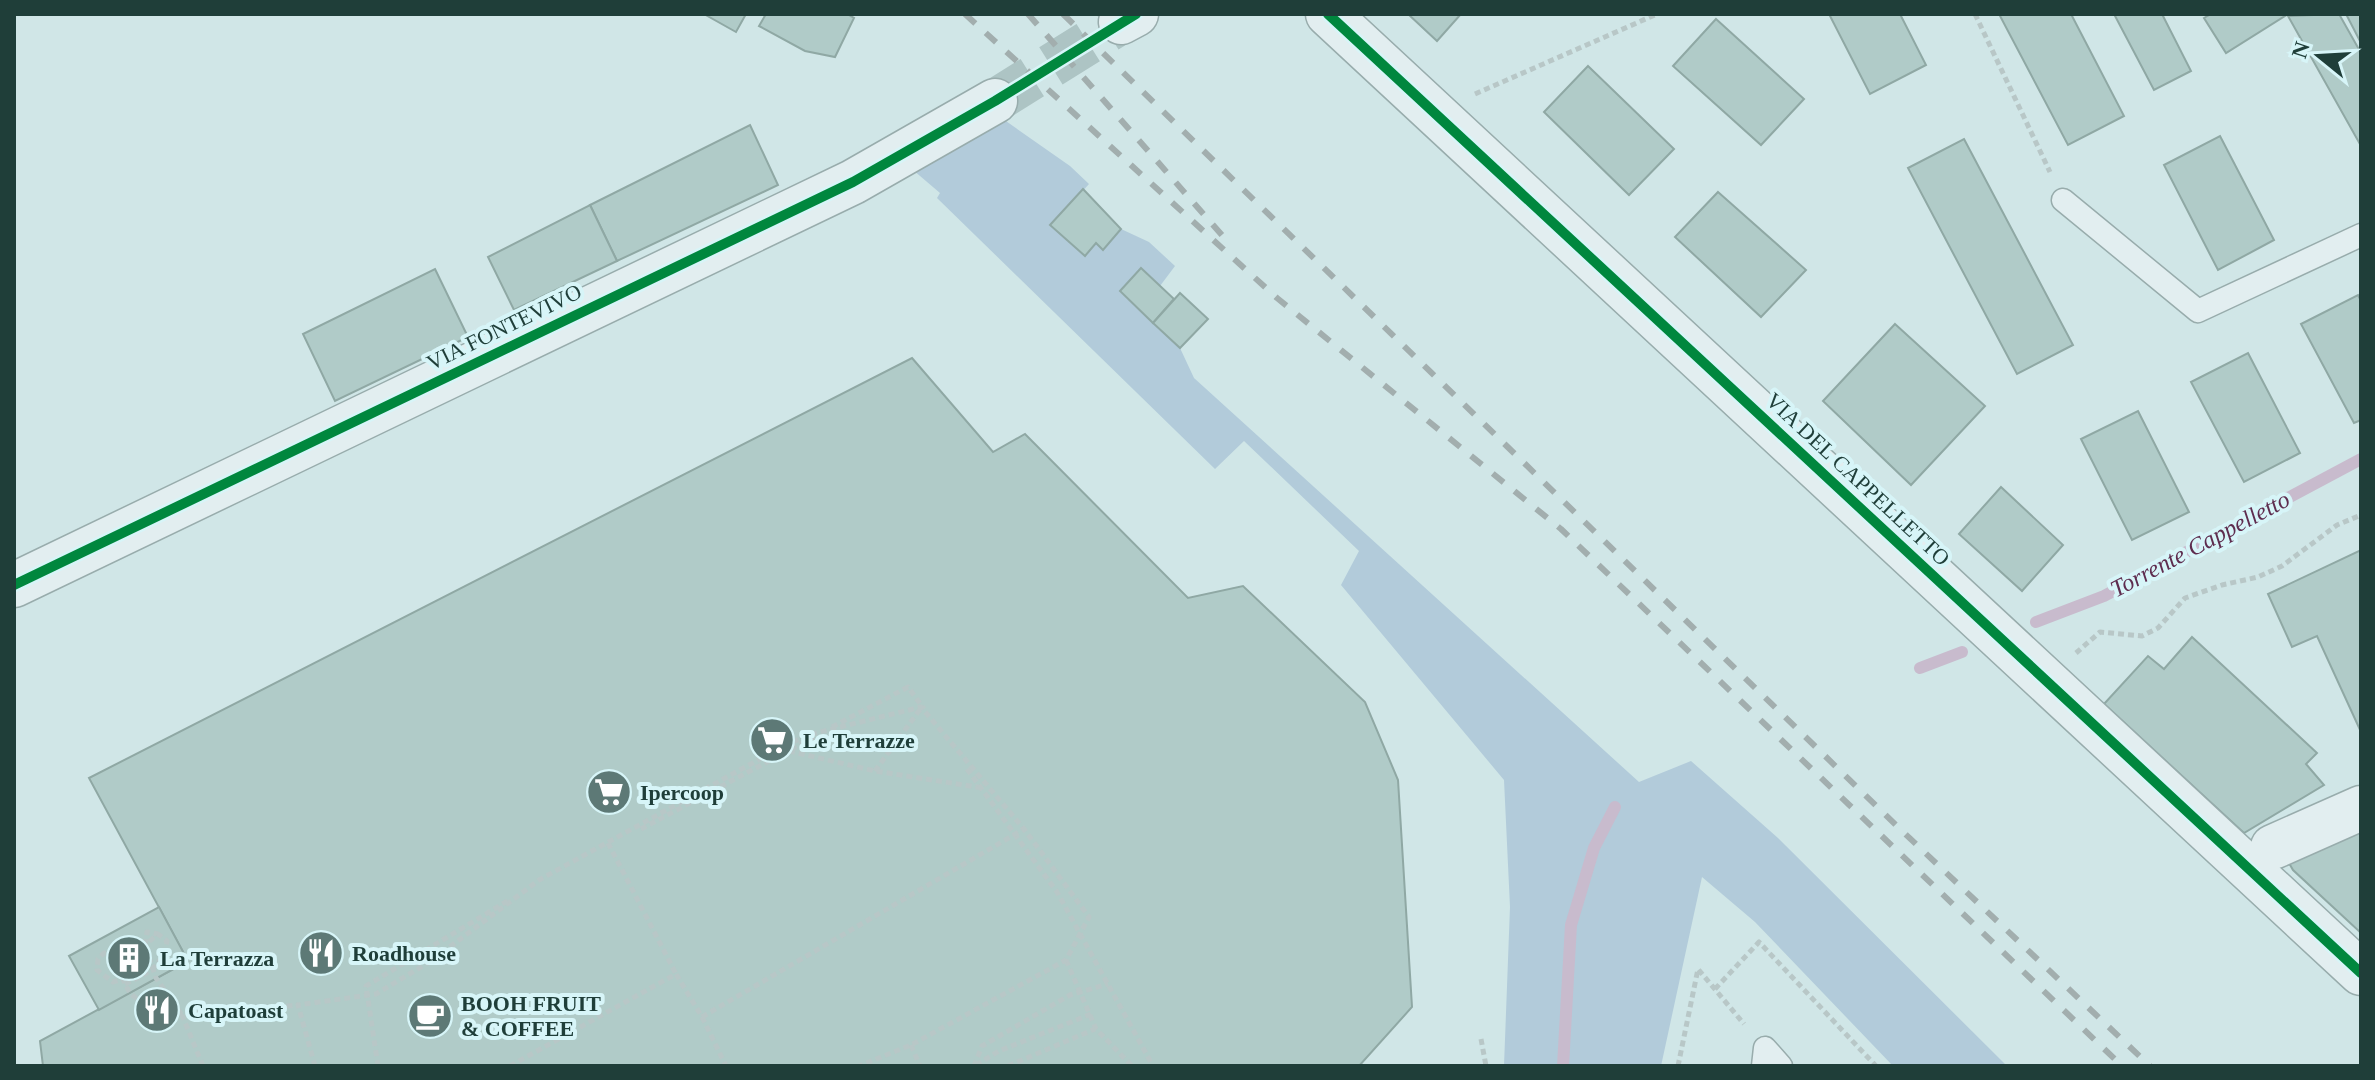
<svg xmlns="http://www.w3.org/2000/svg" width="2375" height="1080" viewBox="0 0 2375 1080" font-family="Georgia,serif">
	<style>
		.green { fill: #b2cbda }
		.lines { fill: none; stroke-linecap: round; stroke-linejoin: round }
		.stream { stroke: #c8bbcd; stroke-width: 12 }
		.building { fill: #b0cbc8; stroke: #8fa8a4; stroke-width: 2 }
		.minor-tunnel { stroke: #adc4c4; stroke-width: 44; stroke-dasharray: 44 22; stroke-linecap: butt }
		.service-casing { stroke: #98acac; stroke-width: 25 }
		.minor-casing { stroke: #98acac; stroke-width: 47 }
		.path { stroke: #b8c7c7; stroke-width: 5; stroke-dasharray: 6 4; stroke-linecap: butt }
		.service { stroke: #e2eef0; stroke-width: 22 }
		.minor { stroke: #e2eef0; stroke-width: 44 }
		.rail { stroke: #a2aeae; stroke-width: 6; stroke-dasharray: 14 14; stroke-linecap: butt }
		.cycleway-casing { stroke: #d7f5f8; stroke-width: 15 }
		.cycleway { stroke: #00873e; stroke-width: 10 }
		.labels { text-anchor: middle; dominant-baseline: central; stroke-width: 8; stroke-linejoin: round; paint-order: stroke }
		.street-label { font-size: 22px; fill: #1f3e39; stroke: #d7f5f8 }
		.poi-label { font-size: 22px; font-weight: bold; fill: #1f3e39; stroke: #d7f5f8; text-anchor: start }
		.water-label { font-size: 24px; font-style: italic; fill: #5e2d4f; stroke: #d7f5f8 }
	</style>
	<rect width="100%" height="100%" fill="#d0e6e7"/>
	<polygon class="green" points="993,112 1070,166 1089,184 1051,226 1085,256 1096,243 1103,249 1121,229 1149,242 1175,266 1160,286 1141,268 1120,292 1180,348 1194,378 1639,782 1691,761 1778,838 2007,1066 1893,1066 1755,922 1702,877 1661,1066 1504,1066 1510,907 1504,780 1341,585 1359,551 1244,441 1215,469 937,198 940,193 913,170"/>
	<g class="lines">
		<g class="stream">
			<polyline points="2036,622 2104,596 2361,459"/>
			<polyline points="1920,668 1962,652"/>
			<polyline points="1563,1066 1571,925 1594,848 1615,807"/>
		</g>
	</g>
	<g class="building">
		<polygon points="704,14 746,14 736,32"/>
		<polygon points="766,14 847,14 854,18 835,57 805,51 759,26"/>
		<polygon points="1408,14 1461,14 1437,41"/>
		<polygon points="1829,14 1900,14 1926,65 1870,94"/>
		<polygon points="1999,14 2071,14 2124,116 2068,145"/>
		<polygon points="2114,14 2162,14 2191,71 2154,90"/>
		<polygon points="2211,14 2288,14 2226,53 2204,18"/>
		<polygon points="2339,14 2361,53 2361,146 2288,16"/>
		<polygon points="2346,14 2361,14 2361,43"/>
		<polygon points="1716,19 1804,99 1761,145 1673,66"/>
		<polygon points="1588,66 1674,149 1629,195 1544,112"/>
		<polygon points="750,125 778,185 617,261 590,205"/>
		<polygon points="2220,136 2274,240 2218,270 2164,165"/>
		<polygon points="1964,139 2073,345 2017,374 1908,168"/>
		<polygon points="1083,189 1121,229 1103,250 1096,243 1085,256 1050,225"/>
		<polygon points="1718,192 1806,270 1761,317 1675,237"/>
		<polygon points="590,205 617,261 514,310 488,257"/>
		<polygon points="1141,268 1174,299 1153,323 1120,291"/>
		<polygon points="435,269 468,337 335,401 303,334"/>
		<polygon points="1180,293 1208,319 1180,348 1153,323"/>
		<polygon points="2358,295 2361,301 2361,420 2354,423 2301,324"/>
		<polygon points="1895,324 1985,406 1911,485 1823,401"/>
		<polygon points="2248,353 2300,453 2244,482 2191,382"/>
		<polygon points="912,358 993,452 1025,434 1188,598 1243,586 1365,702 1398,780 1412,1007 1359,1066 43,1066 40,1041 188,961 89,778"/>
		<polygon points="2138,411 2189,512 2132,540 2081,439"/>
		<polygon points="2001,487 2063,545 2022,591 1959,534"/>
		<polygon points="2361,550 2361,732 2317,636 2292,647 2268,594"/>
		<polygon points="2192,637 2317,753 2306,764 2324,785 2244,833 2104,704 2148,656 2164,669"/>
		<polygon points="2361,831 2361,933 2293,870 2285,856"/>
		<polygon points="159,907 188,961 99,1010 69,956"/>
	</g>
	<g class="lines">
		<polyline class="minor-tunnel" points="995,101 1121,22"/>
		<g class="service-casing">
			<g id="service">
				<polyline points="2063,200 2198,311 2361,235"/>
				<polyline points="1763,1066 1765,1048 1781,1066"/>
			</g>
		</g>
		<g class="minor-casing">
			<g id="minor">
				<polyline points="1328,14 2361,973"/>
				<polyline points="1121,22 1136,14"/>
				<polyline points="14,585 853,182 995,101"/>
				<polyline points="2273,847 2361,808"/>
			</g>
		</g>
		<g class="path">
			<polyline points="1975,14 2050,172"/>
			<polyline points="1475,94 1657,14"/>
			<polyline points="2076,653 2100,632 2142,636 2158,628 2185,598 2222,585 2258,577 2282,566 2337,525 2361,515"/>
			<polyline points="832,727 908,687 924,709"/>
			<polyline points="789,751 875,771 983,788"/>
			<polyline points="967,769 1057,892 1153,1066"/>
			<polyline points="875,771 921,708"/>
			<polyline points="641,829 816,736"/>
			<polyline points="608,843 676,974"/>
			<polyline points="145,945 147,932 158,934"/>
			<polyline points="1066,960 1096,1029 1132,1066"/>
			<path d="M125,984C148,973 162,967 167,941L158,934L145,945"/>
			<polyline points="1715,989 1759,942 1876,1066"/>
			<path d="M165,992C143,1004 133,1004 123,979L113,982L97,970L98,959L104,953L122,955L145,945L156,978L182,1015"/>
			<polyline points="702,1017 726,1066"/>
			<polyline points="1481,1039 1486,1066"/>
			<polyline points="911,1045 920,1066"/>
			<polyline points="976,1065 999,1051 1091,1014"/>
			<polyline points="203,1066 182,1015 298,1005"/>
			<polyline points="315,1066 298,1005 376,994 431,961 539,880 778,749 808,735 921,707 1024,829 1089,917 1066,960 911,1045 859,1066"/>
			<polyline points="378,1066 366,986 509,900"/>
			<polyline points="510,1066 676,974 702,1017 1024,829"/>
			<polyline points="974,1066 982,1046 1070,995 1108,984"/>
			<polyline points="1008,1066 1095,1029"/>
			<polyline points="1678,1066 1698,969 1744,1024"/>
		</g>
		<use href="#service" class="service"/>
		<use href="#minor" class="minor"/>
		<g class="rail">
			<polyline points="965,14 1277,298 1561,529 2122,1066"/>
			<polyline points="1028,14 1228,242"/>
			<polyline points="1063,14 1899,828 2150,1066"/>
		</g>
		<g class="cycleway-casing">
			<g id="cycleway">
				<polyline points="1328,14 2361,973"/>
				<polyline points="14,585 853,182 995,101 1136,14"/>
			</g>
		</g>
		<use href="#cycleway" class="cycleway"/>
	</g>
	<defs>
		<g id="supermarket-disc" transform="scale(2.3)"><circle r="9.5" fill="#5d7976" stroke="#d7f5f8"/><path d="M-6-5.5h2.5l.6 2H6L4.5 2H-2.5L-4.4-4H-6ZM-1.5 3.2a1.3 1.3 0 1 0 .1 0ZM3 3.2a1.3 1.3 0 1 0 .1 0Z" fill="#fff"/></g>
		<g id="restaurant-disc" transform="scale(2.3)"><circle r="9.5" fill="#5d7976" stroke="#d7f5f8"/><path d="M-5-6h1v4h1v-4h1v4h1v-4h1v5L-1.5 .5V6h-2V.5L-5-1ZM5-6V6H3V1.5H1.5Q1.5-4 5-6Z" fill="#fff"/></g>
		<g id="building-disc" transform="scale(2.3)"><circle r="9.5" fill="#5d7976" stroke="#d7f5f8"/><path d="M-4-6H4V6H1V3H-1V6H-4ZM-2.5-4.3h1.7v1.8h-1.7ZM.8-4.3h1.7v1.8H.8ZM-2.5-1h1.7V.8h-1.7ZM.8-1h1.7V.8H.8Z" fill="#fff"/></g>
		<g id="cafe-disc" transform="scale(2.3)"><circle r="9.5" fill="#5d7976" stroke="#d7f5f8"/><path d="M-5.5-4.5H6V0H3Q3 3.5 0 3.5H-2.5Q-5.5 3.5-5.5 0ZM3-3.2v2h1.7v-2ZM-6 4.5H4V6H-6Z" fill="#fff"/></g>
	</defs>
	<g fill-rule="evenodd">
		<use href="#supermarket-disc" x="772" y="740"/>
		<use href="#supermarket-disc" x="609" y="792"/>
		<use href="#restaurant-disc" x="321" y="953"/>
		<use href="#building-disc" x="129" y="958"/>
		<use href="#restaurant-disc" x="157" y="1010"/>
		<use href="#cafe-disc" x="430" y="1016"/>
	</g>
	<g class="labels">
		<g class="street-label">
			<text transform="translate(504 327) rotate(-26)">VIA FONTEVIVO</text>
			<text transform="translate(1858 479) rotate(43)">VIA DEL CAPPELLETTO</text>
		</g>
		<g class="poi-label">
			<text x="803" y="740">Le Terrazze</text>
			<text x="640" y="792">Ipercoop</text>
			<text x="352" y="953">Roadhouse</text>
			<text x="160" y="958">La Terrazza</text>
			<text x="461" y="1003">BOOH FRUIT<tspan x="461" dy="25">&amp; COFFEE</tspan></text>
			<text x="188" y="1010">Capatoast</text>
		</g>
		<g class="water-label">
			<text transform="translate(2200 544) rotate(-28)">Torrente Cappelletto</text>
		</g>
	</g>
	<rect width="2375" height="1080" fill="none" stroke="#1f3e39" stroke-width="32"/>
	<g transform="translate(2319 56) rotate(288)" stroke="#d7f5f8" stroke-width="6" paint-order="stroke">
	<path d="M0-6L14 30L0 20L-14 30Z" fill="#1f3e39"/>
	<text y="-12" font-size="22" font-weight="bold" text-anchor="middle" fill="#1f3e39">N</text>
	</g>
</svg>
